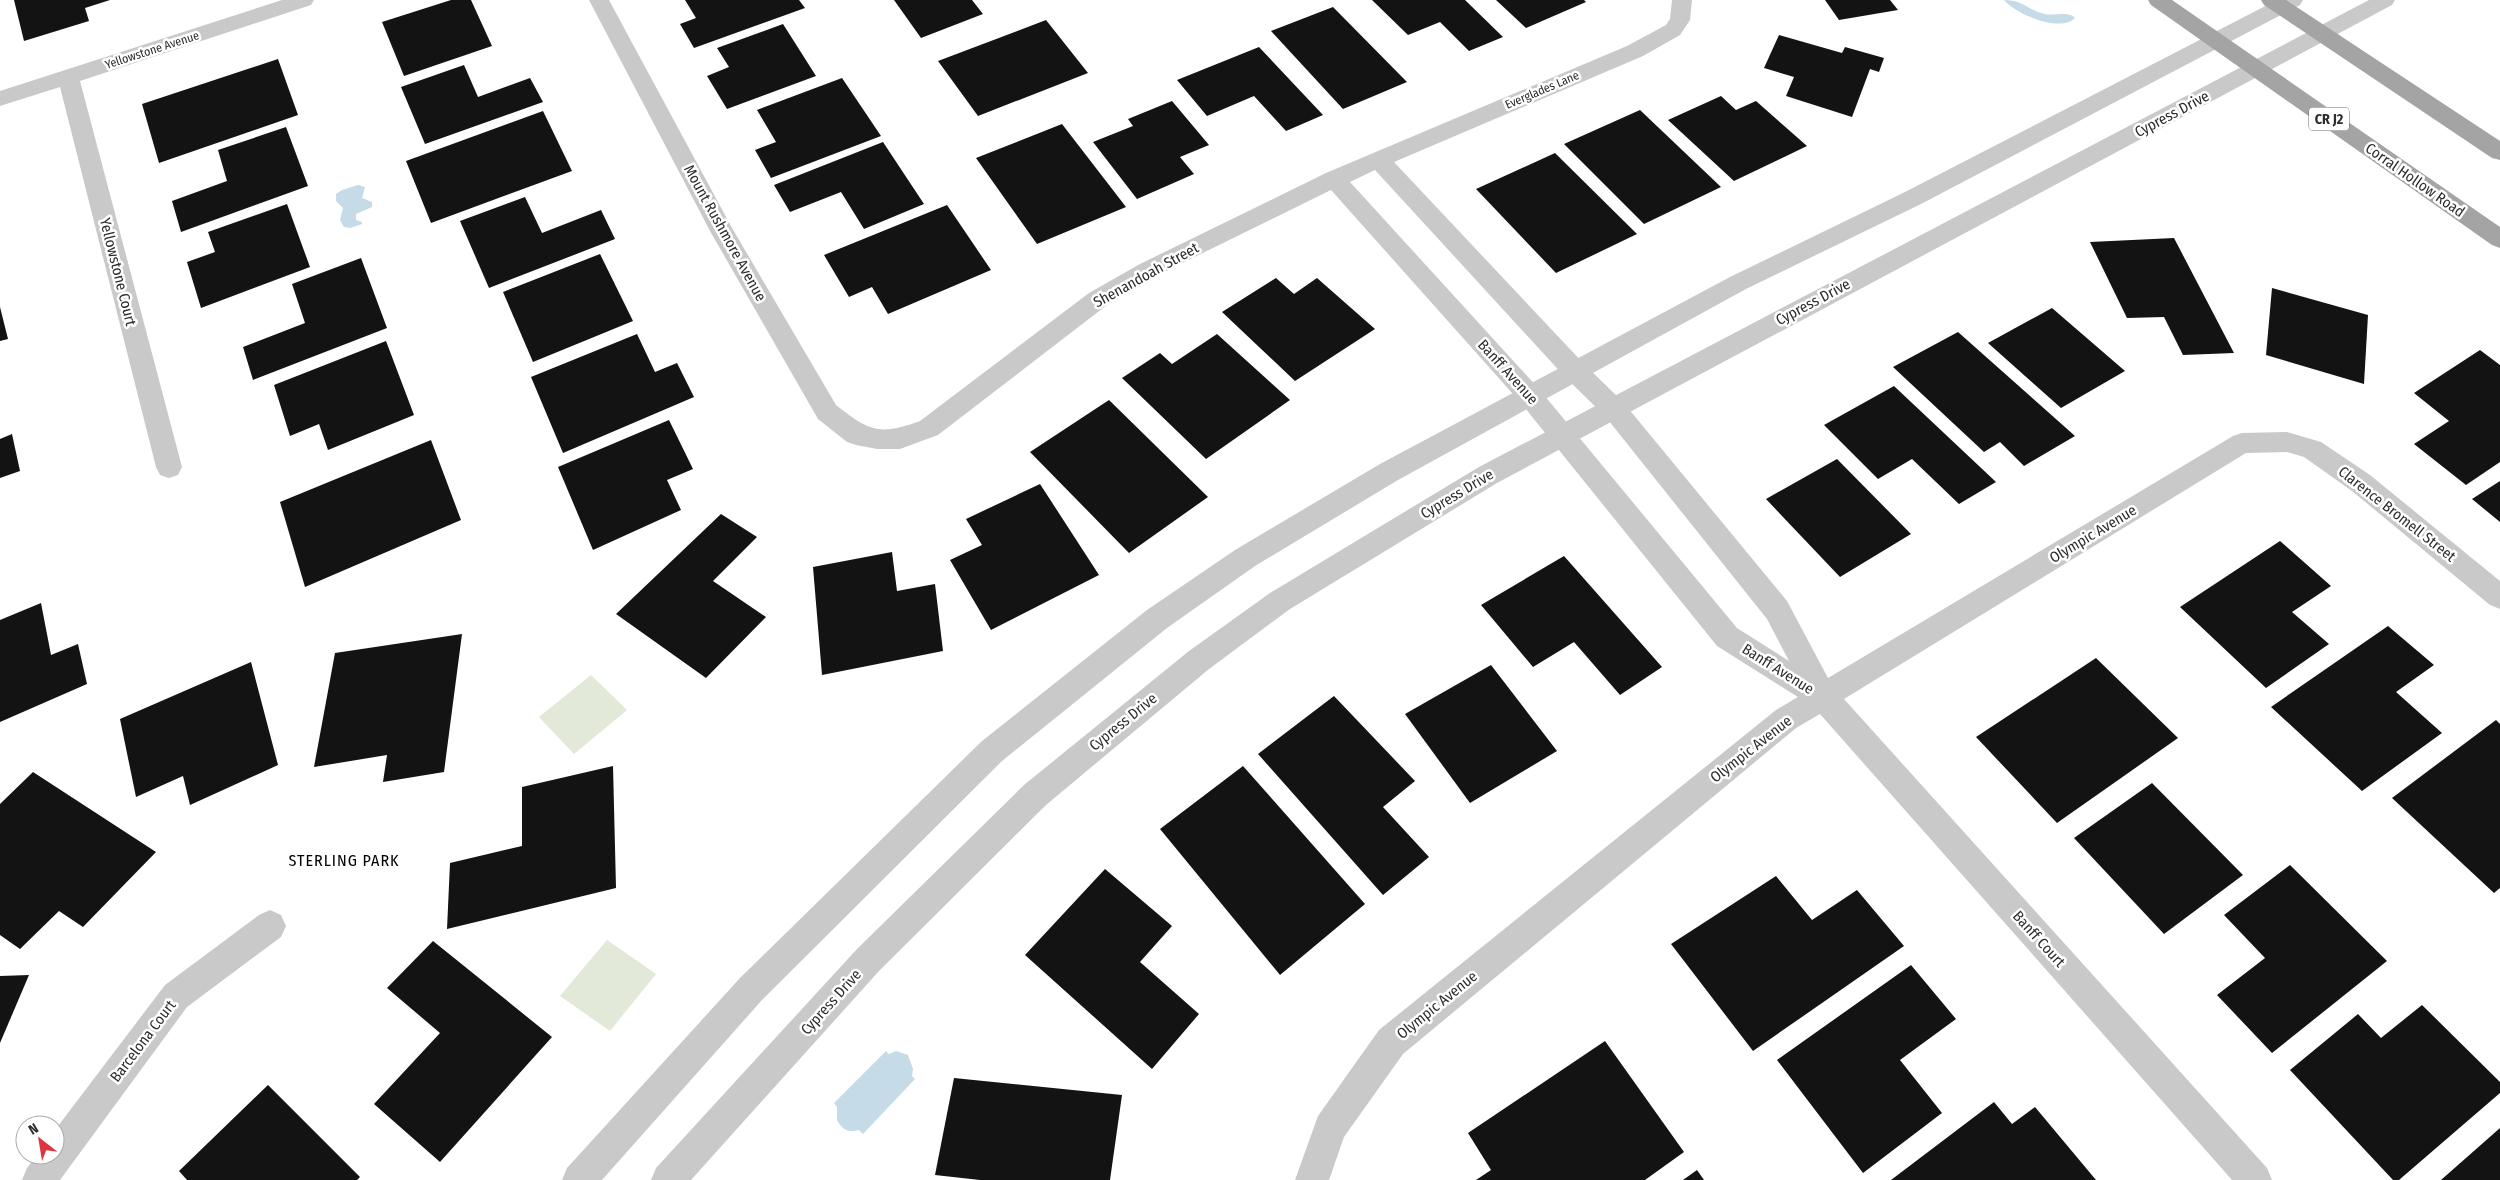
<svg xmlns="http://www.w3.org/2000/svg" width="2500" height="1180" viewBox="0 0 2500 1180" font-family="'Fira Sans Condensed',sans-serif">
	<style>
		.green { fill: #e2e9d9 }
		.water { fill: #c6dbe8 }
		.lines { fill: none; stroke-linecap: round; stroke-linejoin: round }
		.stream { fill: #c6dbe8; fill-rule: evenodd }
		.building { fill: #131313 }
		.minor { fill: #c9c9c9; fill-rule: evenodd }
		.tertiary { fill: #c9c9c9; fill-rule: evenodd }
		.primary { fill: #a4a4a4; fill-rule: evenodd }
		.labels { text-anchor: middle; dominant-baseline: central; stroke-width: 5; stroke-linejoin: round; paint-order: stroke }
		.far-street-label { font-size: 12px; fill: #2c2c2c; stroke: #fff }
		.shield { fill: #fff; stroke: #6b6b6b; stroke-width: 1 }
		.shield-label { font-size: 14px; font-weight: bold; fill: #2c2c2c }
		.street-label { font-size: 15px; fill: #2c2c2c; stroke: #fff }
		.neighbourhood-label { font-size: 16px; letter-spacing: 1px; fill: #000; stroke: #fff }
	</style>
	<rect width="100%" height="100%" fill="#fff"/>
	<g class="green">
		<polygon points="591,675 627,710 574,754 539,717"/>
		<polygon points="607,940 656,974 610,1031 560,996"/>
	</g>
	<g class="water">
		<polygon points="358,185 365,187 362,198 372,202 372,207 356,214 356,220 362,222 362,224 350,228 344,227 340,220 343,208 336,201 336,194 342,190"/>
		<path d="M886,1051L889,1054L896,1051L908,1055L913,1069L912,1076L915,1079L863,1134L859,1130C849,1133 842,1130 837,1120V1107L834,1103Z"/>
	</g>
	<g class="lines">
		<path class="stream" d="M2004,0C2024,0 2027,10 2045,14C2054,16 2069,11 2075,18C2061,33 2015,14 2004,0Z"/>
	</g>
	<g class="building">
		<polygon points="14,0 110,0 85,8 89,21 24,41"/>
		<polygon points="451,0 471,0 492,46 404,76 382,22"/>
		<polygon points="685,0 799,0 805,8 694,48 680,24 696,18"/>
		<polygon points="894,0 972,0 983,14 921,38"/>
		<polygon points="1372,0 1465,0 1503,37 1469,51 1440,22 1408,35"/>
		<polygon points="1496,0 1584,0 1586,2 1526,28"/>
		<polygon points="1825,0 1890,0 1898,10 1839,20"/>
		<polygon points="1333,7 1407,82 1343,109 1271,31"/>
		<polygon points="1046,20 1088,73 978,116 938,61"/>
		<polygon points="783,24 816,76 727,109 707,76 729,67 717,48"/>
		<polygon points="1779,35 1842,53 1845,47 1884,58 1879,72 1870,69 1852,117 1786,96 1794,77 1764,68"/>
		<polygon points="1259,47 1323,115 1286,131 1254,96 1207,116 1177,80"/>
		<polygon points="278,59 298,115 159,163 142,104"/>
		<polygon points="464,65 478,97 530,78 543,102 425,144 401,87"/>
		<polygon points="842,78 881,136 771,178 755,150 776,142 757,110"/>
		<polygon points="1721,96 1736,110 1756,101 1807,146 1734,181 1668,120"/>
		<polygon points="1172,101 1209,145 1180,157 1194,174 1137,199 1093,142 1133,126 1128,119"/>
		<polygon points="1640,110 1721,187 1644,224 1564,144"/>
		<polygon points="543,111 572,171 431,223 406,161"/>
		<polygon points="1062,124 1126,207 1037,244 976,158"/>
		<polygon points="286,127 308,186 181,232 172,201 227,181 218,150"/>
		<polygon points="883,142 924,204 864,229 841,192 790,212 774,185"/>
		<polygon points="1555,153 1637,234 1556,273 1476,189"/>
		<polygon points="525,197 542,233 601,210 615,239 489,288 460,221"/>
		<polygon points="287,204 310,267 201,308 187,262 215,252 208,232"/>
		<polygon points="947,205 991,270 888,314 872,287 849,297 824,255"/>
		<polygon points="2174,238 2234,353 2183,355 2164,317 2127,318 2090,242"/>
		<polygon points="600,254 633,321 533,362 503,292"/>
		<polygon points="361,258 387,328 253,380 243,347 305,323 292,284"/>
		<polygon points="1276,278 1294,294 1317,278 1375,329 1295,381 1222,312"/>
		<polygon points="2272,288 2368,315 2364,384 2266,355"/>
		<polygon points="0,307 8,339 0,341"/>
		<polygon points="2052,308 2125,371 2061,408 1988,343"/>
		<polygon points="1958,332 2075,436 2024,466 2000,442 1984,452 1893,367"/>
		<polygon points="637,334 655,372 677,363 694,397 563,453 531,377"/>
		<polygon points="1217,334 1290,400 1206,459 1122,378 1160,353 1172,364"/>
		<polygon points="386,341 414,415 328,450 319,424 290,436 274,385"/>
		<polygon points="2480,350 2500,365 2500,462 2466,485 2414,444 2449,421 2414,393"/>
		<polygon points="1894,386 1996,482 1959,504 1912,459 1878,479 1824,425"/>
		<polygon points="1109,400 1208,497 1129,553 1030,452"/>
		<polygon points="669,420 693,469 667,480 681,510 593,550 558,467"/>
		<polygon points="12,434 20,471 0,478 0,439"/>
		<polygon points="431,440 461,520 305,587 280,502"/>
		<polygon points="1837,459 1911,534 1840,577 1766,499"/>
		<polygon points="2500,481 2500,522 2472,499"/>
		<polygon points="1040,484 1099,575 991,630 950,560 982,545 966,519"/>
		<polygon points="721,514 757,537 713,581 766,617 706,678 616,614"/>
		<polygon points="2280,541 2331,586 2292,612 2329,644 2266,688 2180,607"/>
		<polygon points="892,552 897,591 935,584 943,651 822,675 813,567"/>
		<polygon points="1564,556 1662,667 1620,695 1574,642 1533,667 1481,605"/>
		<polygon points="41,603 51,655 78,644 87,684 0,722 0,620"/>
		<polygon points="2388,626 2434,665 2396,692 2442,733 2362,791 2271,707"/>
		<polygon points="462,634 444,772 383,782 387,755 314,767 335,653"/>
		<polygon points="2096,658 2178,738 2057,823 1976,737"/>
		<polygon points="251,662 278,765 190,805 183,776 136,797 120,719"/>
		<polygon points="1491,665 1557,751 1470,803 1405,714"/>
		<polygon points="1334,696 1415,781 1383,807 1429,857 1383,895 1258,754"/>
		<polygon points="2496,720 2500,724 2500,888 2494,893 2392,798"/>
		<polygon points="613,766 616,888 447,929 450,863 522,846 522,787"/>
		<polygon points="1243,766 1365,904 1280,975 1160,829"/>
		<polygon points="33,772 156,852 83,927 59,911 20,949 0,935 0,804"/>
		<polygon points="2152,783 2243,875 2164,934 2074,838"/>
		<polygon points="2290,865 2387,961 2272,1053 2217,995 2265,958 2224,915"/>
		<polygon points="1105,869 1172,926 1140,962 1199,1014 1152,1069 1025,955"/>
		<polygon points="1776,876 1812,920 1857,890 1904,946 1753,1051 1671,944"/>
		<polygon points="433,941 552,1037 440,1162 374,1104 440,1033 387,988"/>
		<polygon points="1911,965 1956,1019 1900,1060 1942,1113 1863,1173 1777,1060"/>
		<polygon points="29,975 0,1043 0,976"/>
		<polygon points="2422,1005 2500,1082 2500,1093 2399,1180 2393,1180 2290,1070 2358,1014 2381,1038"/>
		<polygon points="1605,1041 1684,1152 1645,1180 1476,1180 1491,1170 1468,1133"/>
		<polygon points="954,1078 1122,1095 1110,1180 980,1180 935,1175"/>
		<polygon points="268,1085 360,1177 357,1180 187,1180 179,1171"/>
		<polygon points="1994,1102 2012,1124 2035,1107 2096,1180 1891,1180"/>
		<polygon points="2500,1128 2500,1180 2441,1180"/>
		<polygon points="1697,1170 1704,1180 1683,1180"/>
	</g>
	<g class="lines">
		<g class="minor">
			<polygon points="282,0 314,0 311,5 80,81 182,467 178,475 169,478 160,475 156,467 60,87 0,106 0,91"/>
			<path d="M589,0H609L732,228L836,405C869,431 879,436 920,421L1089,293L1140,264L1326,173L1627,46L1666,25L1670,19L1672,0H1692L1690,20L1680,35L1643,56L1394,162L1584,364L1623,402L1787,601L1828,678L2233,436L2242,433L2287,432L2321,442L2370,475L2500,581V609L2490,605L2352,491L2304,457L2287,452L2246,453L1844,699L2267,1168L2272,1180H2232L1820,714L1796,728L1403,1054L1344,1137L1329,1180H1295L1318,1116L1379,1030L1776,710L1798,697L1717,646L1521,403L1331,190L1156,276L1107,305L938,435L900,449H877L856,445L847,442L818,419L710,231ZM1375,170L1566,378L1605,416L1767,619L1789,661L1737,628L1539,389L1350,182Z"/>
			<polygon points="270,910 281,915 286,926 281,937 187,1007 60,1180 22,1180 27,1168 37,1155 55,1155 55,1130 165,985 259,915"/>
		</g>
		<g class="tertiary">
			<polygon points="2277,0 2303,0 2300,5 1921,204 1746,289 1398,480 1255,566 1167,628 1002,761 762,1000 602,1180 562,1180 567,1168 740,978 982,741 1147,610 1235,550 1380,464 1730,277 1905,192"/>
			<polygon points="2369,0 2395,0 2392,5 1497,483 1290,609 1209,669 1046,805 879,971 691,1180 651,1180 656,1168 857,949 1024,785 1189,651 1270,593 1479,467"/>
		</g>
		<g class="primary">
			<polygon points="2148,0 2172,0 2500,227 2500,248 2492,245 2151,5"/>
			<polygon points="2261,0 2286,0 2500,141 2500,160 2492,158 2264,5"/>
		</g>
	</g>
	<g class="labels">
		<g class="far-street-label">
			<text transform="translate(152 50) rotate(-18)">Yellowstone Avenue</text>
			<text transform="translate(1542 90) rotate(-23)">Everglades Lane</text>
		</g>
		<rect class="shield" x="2309" y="107.5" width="40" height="23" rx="4"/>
		<g class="shield-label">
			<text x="2329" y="119">CR J2</text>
		</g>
		<g class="street-label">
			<text transform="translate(2172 114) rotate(-28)">Cypress Drive</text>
			<text transform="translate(2415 180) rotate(35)">Corral Hollow Road</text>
			<text transform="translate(725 233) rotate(61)">Mount Rushmore Avenue</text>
			<text transform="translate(118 272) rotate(76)">Yellowstone Court</text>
			<text transform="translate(1146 275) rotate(-29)">Shenandoah Street</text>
			<text transform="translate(1813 302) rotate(-28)">Cypress Drive</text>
			<text transform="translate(1508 372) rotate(48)">Banff Avenue</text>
			<text transform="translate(1457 494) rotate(-31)">Cypress Drive</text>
			<text transform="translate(2397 514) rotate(38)">Clarence Bromell Street</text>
			<text transform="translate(2093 534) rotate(-31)">Olympic Avenue</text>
			<text transform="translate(1778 669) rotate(32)">Banff Avenue</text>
			<text transform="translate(1123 722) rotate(-39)">Cypress Drive</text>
			<text transform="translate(1751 749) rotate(-38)">Olympic Avenue</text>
			<text transform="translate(2039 939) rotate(48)">Banff Court</text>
			<text transform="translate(831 1002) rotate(-48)">Cypress Drive</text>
			<text transform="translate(1437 1005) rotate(-39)">Olympic Avenue</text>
			<text transform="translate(143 1041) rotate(-53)">Barcelona Court</text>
		</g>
		<g class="neighbourhood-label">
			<text x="344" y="860">STERLING PARK</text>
		</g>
	</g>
	<g transform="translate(40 1140) rotate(329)"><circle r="24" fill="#ffffff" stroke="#ababab"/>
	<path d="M0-4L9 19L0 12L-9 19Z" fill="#dc3540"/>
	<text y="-8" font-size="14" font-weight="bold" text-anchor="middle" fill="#2c2c2c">N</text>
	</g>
</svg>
